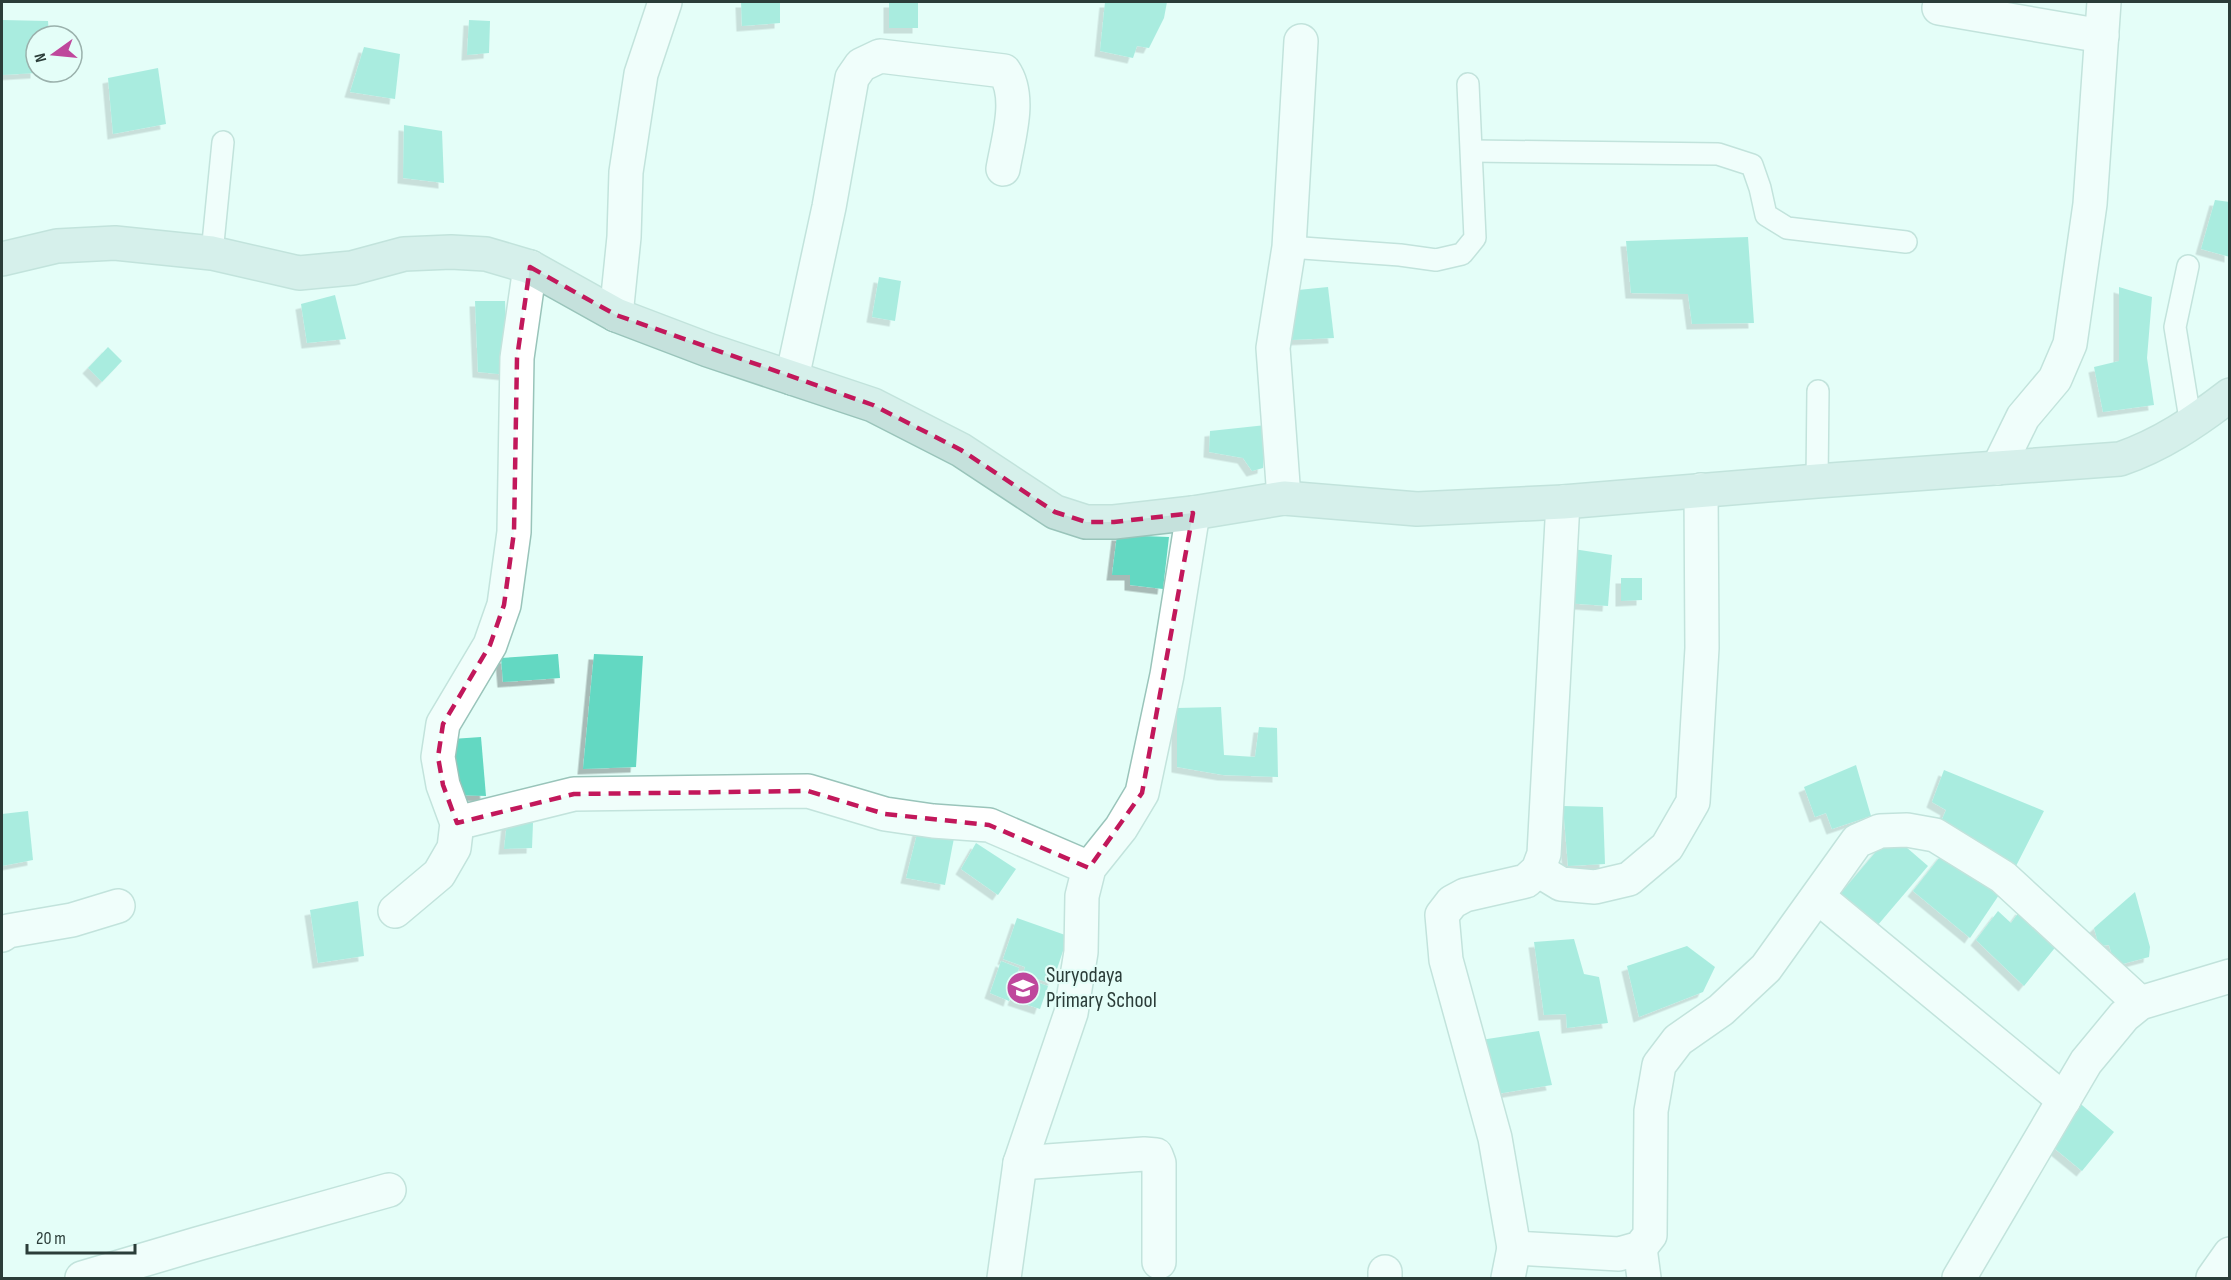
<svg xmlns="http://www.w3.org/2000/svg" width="2231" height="1280" viewBox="0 0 2231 1280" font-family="'Sofia Sans Condensed',sans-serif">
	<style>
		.building { fill: #63d8c2; filter: url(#shadow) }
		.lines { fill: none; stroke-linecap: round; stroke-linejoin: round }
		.lane-casing { stroke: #99c4ba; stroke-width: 24 }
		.street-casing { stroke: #99c4ba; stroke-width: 36 }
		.secondary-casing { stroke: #99c4ba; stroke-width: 36 }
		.lane { stroke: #fff; stroke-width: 21 }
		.street { stroke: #fff; stroke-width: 33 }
		.secondary { stroke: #c5e1dc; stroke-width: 33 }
		.marked { fill: none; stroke: #c2185b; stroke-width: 4.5; stroke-dasharray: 12 8; stroke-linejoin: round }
		.labels { text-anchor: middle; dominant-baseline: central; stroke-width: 4.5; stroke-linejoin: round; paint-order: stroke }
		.poi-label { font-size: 22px; fill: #2b3d39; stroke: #e4fef8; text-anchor: start }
	</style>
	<defs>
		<filter id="shadow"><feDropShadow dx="-5.5" dy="5.5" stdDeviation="0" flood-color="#0004"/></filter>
	</defs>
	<rect width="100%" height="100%" fill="#e4fef8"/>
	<g class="building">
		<polygon points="741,2 780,2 780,23 742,26"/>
		<rect x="889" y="2" width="29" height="26"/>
		<polygon points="1105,2 1167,2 1164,18 1149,48 1137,46 1133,58 1100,51"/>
		<polygon points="2,20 48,21 49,36 36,36 36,73 2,75"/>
		<polygon points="469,20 490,21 489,53 467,55"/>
		<polygon points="364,47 400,54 395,99 350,92"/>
		<polygon points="158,68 166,124 113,134 108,78"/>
		<polygon points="404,125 442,131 444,183 403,178"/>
		<polygon points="2215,200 2230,202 2230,257 2201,249"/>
		<polygon points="1748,237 1754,323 1692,324 1688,294 1631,293 1626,241"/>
		<polygon points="879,277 901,281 895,321 872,317"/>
		<polygon points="1328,287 1334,338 1291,340 1288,291"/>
		<polygon points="2119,287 2152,297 2147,358 2154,405 2103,412 2094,367 2119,361"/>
		<polygon points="335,295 346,339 307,343 301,304"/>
		<polygon points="475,301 505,301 508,375 478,372"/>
		<polygon points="108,347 122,361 102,382 88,368"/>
		<polygon points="1266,425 1263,468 1252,471 1243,458 1209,452 1210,431"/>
		<polygon points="1117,535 1169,537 1163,589 1130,585 1130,575 1112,575"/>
		<polygon points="1567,548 1612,555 1608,606 1565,603"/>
		<polygon points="1621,578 1642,578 1642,600 1621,601"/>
		<polygon points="558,654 560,678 503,682 501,658"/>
		<polygon points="594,654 643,656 636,767 583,769"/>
		<polygon points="1221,707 1224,755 1255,757 1259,727 1277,728 1278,777 1223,775 1177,767 1177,708"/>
		<polygon points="481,737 486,796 454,795 452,739"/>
		<polygon points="1856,765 1871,816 1832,829 1826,813 1815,817 1804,787"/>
		<polygon points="1944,770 2044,811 2015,868 1940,824 1946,810 1932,802"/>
		<polygon points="1563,806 1603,807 1605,864 1568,866"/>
		<polygon points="28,811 33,860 2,866 2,814"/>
		<polygon points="507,822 533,823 532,848 504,849"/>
		<polygon points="918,830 954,838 945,885 906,878"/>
		<polygon points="1891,834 1928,866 1877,926 1840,894"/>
		<polygon points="976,843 1016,869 998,895 961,869"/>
		<polygon points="1943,853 2001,892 1970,938 1913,891"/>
		<polygon points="2135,892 2150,947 2149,957 2115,966 2109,945 2099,946 2094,928"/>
		<polygon points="358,901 364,956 318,963 310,910"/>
		<polygon points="2021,909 2058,944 2024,986 1976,940 1998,911 2011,923"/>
		<polygon points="1017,918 1068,936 1052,984 1023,974 1025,967 1003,959"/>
		<polygon points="1574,939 1584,974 1599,977 1608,1023 1567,1028 1566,1014 1544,1015 1534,942"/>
		<polygon points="1687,946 1715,967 1703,992 1639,1017 1627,966"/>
		<polygon points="1001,961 1019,968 1009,1001 990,993"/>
		<polygon points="1021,977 1048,986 1040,1009 1013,1000"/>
		<polygon points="1539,1031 1552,1085 1485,1096 1474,1041"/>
		<polygon points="2076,1100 2114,1132 2082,1171 2043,1139"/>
	</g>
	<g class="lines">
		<g class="lane-casing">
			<g id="lane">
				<polyline points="1473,151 1718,154 1752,165 1760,188 1766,215 1787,228 1906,242"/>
				<polyline points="1289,247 1400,255 1436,260 1462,254 1475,238 1468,84"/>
				<polyline points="212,253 223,142"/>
				<polyline points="2188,266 2175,327 2191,425"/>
				<polyline points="1817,481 1818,391"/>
			</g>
		</g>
		<g class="street-casing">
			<g id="street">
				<polyline points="1939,8 2102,36"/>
				<polyline points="616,315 624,237 626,172 641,74 665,2"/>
				<path d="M792,378L829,207L852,78L861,65L880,56L1004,71C1022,97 1008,139 1003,169"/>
				<polyline points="1998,468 2023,417 2055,379 2070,344 2090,204 2104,2"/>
				<polyline points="1284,498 1273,348 1289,247 1301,41"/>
				<polyline points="1563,502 1544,854 1538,870 1526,881 1465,895 1452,902 1442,915 1446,960 1495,1138 1514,1248 1619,1254 1640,1248 1650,1235 1651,1111 1659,1065 1678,1040 1721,1010 1766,968 1857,841 1880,831 1907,830 1935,835 2003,877 2140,1003"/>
				<polyline points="457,823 574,794 808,791 885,814 933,821 989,825 1089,868"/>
				<polyline points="1538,870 1561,884 1595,887 1629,879 1667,847 1693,802 1702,648 1701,490"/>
				<polyline points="1818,897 2064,1100"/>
				<polyline points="395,911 439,874 454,848 457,823 443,785 438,757 443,724 490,645 504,605 514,532 517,358 530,267"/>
				<polyline points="2,935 8,931 72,920 118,906"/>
				<polyline points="1020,1163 1144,1154 1156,1155 1159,1163 1159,1262"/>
				<polyline points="1640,1248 1644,1278"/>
				<polyline points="1385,1272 1385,1278"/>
				<polyline points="82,1278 197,1244 389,1190"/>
				<polyline points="1004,1278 1020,1163 1071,1013 1081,952 1082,896 1089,868 1121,828 1142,793 1167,675 1193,513"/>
				<polyline points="1508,1278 1514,1248"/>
				<polyline points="1959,1278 2086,1062 2124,1016 2140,1003 2230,976"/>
				<polyline points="2213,1278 2230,1254"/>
			</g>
		</g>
		<g class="secondary-casing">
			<path id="secondary" d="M2,259L57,246L115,243L212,253L299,273L352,268L404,254L451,252L486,254L530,267L616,315L708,350L873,405L961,450L1055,512L1086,522H1114L1193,513L1284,498L1417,509L1563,502L1817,481L2120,459C2161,445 2195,422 2230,395"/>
		</g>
		<use href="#lane" class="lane"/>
		<use href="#street" class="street"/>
		<use href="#secondary" class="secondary"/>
	</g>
	<path d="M0 0H2231V1280H0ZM530,267L616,315L873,405L961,450L1055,512L1086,522H1114L1193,513L1142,793L1089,868L989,825L885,814L808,791L574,794L457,823L443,785L438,757L443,724L490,645L504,605L514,532L517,358Z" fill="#e4fef8" fill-opacity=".55" fill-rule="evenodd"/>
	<path class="marked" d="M530,267L616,315L873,405L961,450L1055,512L1086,522H1114L1193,513L1142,793L1089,868L989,825L885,814L808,791L574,794L457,823L443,785L438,757L443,724L490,645L504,605L514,532L517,358Z"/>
	<defs>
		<g id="school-disc" transform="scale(1.725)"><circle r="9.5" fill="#bf479c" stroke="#e4fef8"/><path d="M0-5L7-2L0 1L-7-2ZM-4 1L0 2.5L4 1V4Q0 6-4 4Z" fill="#fff"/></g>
	</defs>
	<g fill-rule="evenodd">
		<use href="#school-disc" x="1023" y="988"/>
	</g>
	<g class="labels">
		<g class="poi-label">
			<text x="1046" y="975">Suryodaya<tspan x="1046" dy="25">Primary School</tspan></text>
		</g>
	</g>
	<rect width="2231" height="1280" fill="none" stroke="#2b3d39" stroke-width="6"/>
	<g transform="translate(54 54) rotate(255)"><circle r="28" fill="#e4fef8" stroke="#9ab1ac" stroke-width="1.5"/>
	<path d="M0-4.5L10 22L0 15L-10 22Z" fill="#bf479c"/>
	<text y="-9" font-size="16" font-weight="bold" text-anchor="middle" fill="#2b3d39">N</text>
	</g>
	<path d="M27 1244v9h108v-9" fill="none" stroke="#2b3d39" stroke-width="3"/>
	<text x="36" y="1244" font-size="18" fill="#2b3d39" stroke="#e4fef8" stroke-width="4.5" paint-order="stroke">20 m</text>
</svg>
